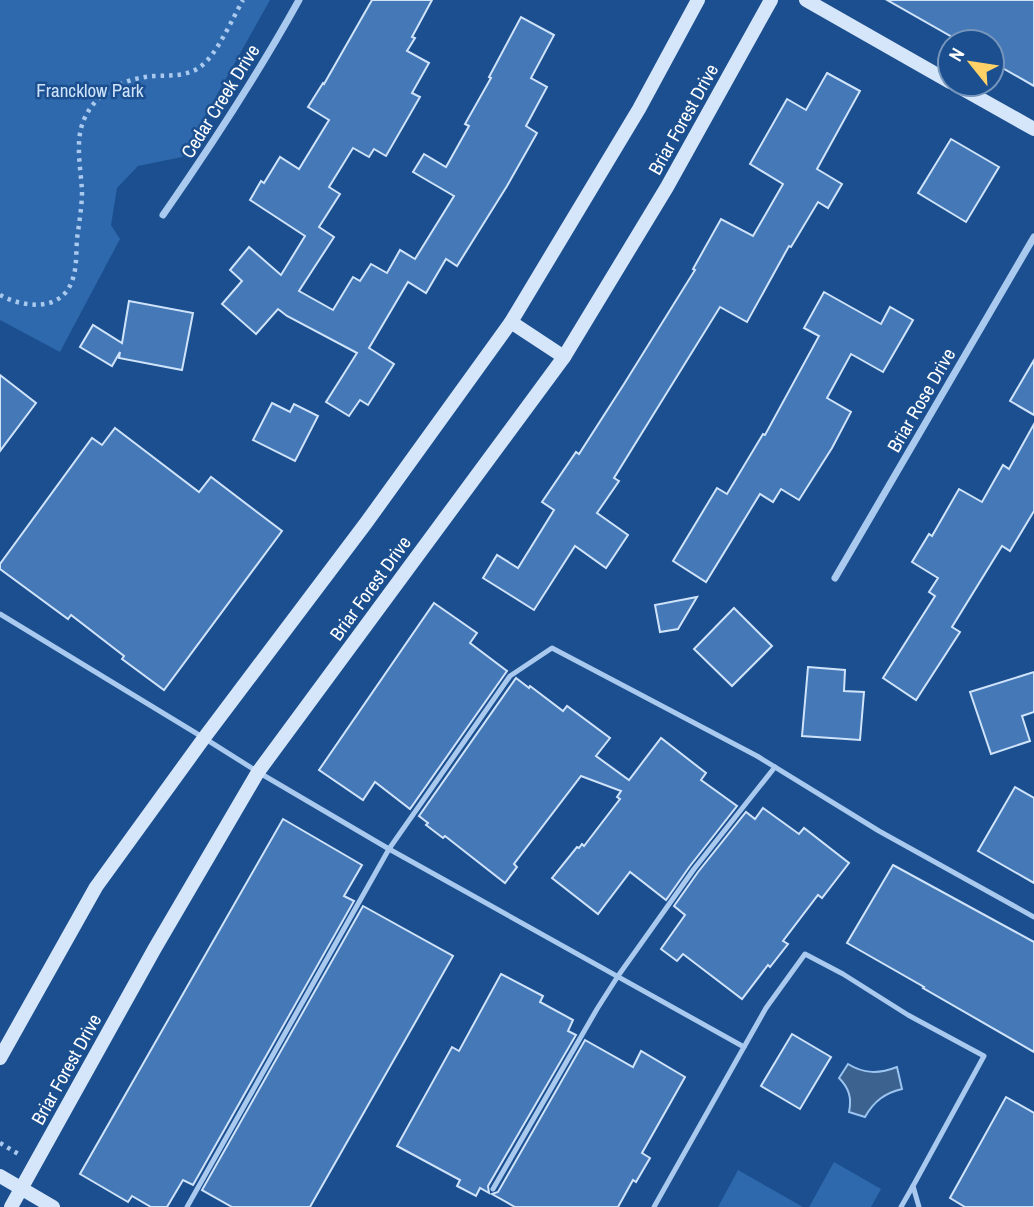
<svg xmlns="http://www.w3.org/2000/svg" width="1034" height="1207" viewBox="0 0 1034 1207" font-family="'Archivo Narrow',sans-serif">
	<style>
		.green { fill: #2e69ad }
		.water { fill: #3c6290; stroke: #9cc4f0; stroke-width: 2 }
		.building { fill: #4478b7; stroke: #cfe3fa; stroke-width: 2 }
		.lines { fill: none; stroke-linecap: round; stroke-linejoin: round }
		.path { stroke: #a9c9ee; stroke-width: 4.5; stroke-dasharray: 3.5 5; stroke-linecap: butt }
		.lane { stroke: #a9c9ee; stroke-width: 5 }
		.street { stroke: #a9c9ee; stroke-width: 7 }
		.secondary { stroke: #d6e6fa; stroke-width: 14 }
		.labels { text-anchor: middle; dominant-baseline: central; stroke-width: 5; stroke-linejoin: round; paint-order: stroke }
		.park-label { font-size: 19px; fill: #cfe3fa; stroke: #1b4f8f }
		.street-label { font-size: 19px; fill: #fff; stroke: #1b4f8f }
	</style>
	<rect width="100%" height="100%" fill="#1b4f8f"/>
	<g class="green">
		<polygon points="0,0 270,0 182,157 138,166 117,188 111,225 120,239 60,352 0,320"/>
		<polygon points="834,1162 881,1189 871,1207 809,1207"/>
		<polygon points="738,1170 803,1207 718,1207"/>
	</g>
	<path class="water" d="M848,1064C864,1074 879,1074 897,1067L902,1089C885,1093 874,1101 865,1117L849,1112C852,1098 849,1088 839,1078Z"/>
	<g class="building">
		<polygon points="372,0 432,0 412,37 415,38 407,51 429,63 412,93 420,97 386,156 374,149 369,157 353,148 329,187 340,194 319,227 334,237 299,291 333,310 353,277 360,281 371,264 387,273 400,250 415,259 454,196 413,172 424,154 446,167 469,126 465,124 491,78 489,77 521,17 554,35 531,78 547,87 526,126 537,133 507,186 457,266 446,259 426,293 408,282 369,348 394,364 368,405 360,400 349,416 326,402 357,353 287,316 278,309 256,334 222,304 242,281 230,270 249,247 281,275 305,236 250,200 261,181 264,183 280,157 299,169 329,120 308,107 323,83 324,84"/>
		<polygon points="887,0 1034,0 1034,86 992,62 992,42 961,42"/>
		<polygon points="827,73 860,91 817,169 842,184 828,208 818,202 791,247 789,246 747,322 720,307 614,478 619,481 597,513 628,535 606,568 575,546 534,610 483,578 497,555 518,568 554,510 542,502 576,452 579,454 624,384 695,270 693,269 721,219 753,236 783,184 750,164 787,99 806,110"/>
		<polygon points="951,139 999,167 966,222 918,193"/>
		<polygon points="824,292 881,324 890,307 913,320 883,372 851,354 827,398 851,412 832,448 799,500 781,489 773,502 760,494 706,582 673,561 717,488 727,494 763,434 765,435 819,336 804,328"/>
		<polygon points="129,301 193,313 182,370 119,358 120,352 112,366 80,347 93,325 122,343"/>
		<polygon points="1034,360 1034,415 1010,401"/>
		<polygon points="0,375 36,403 0,451"/>
		<polygon points="272,403 290,412 294,404 318,416 295,461 253,440"/>
		<polygon points="1034,424 1034,511 1010,551 1002,546 952,627 960,632 916,700 883,678 935,596 929,592 938,578 912,562 929,534 932,536 959,489 982,502 1003,465 1009,469"/>
		<polygon points="115,428 199,492 211,477 282,531 164,690 122,659 124,656 71,615 68,619 0,569 0,564 92,438 102,445"/>
		<polygon points="697,597 678,629 660,632 655,605"/>
		<polygon points="434,603 477,633 470,643 507,671 410,809 375,782 363,800 319,770"/>
		<polygon points="734,608 772,646 732,686 694,649"/>
		<polygon points="808,667 845,670 844,691 864,692 860,740 802,736"/>
		<polygon points="1034,672 1034,712 1022,716 1030,741 991,754 970,692"/>
		<polygon points="516,678 529,688 530,686 563,711 567,706 610,738 596,756 629,780 661,738 706,773 701,780 737,806 690,866 666,900 630,872 598,914 552,878 577,847 579,848 582,844 584,846 620,799 617,797 621,791 581,776 514,864 517,867 505,883 445,836 443,838 426,825 428,823 419,816"/>
		<polygon points="1015,787 1034,798 1034,883 978,851"/>
		<polygon points="763,808 799,834 804,828 849,863 822,898 818,895 783,941 788,944 770,967 768,965 742,999 683,954 677,961 661,949 685,915 674,906 698,872 746,812 755,819"/>
		<polygon points="283,819 362,865 344,896 354,901 193,1185 183,1180 167,1207 151,1207 132,1196 128,1202 80,1174"/>
		<polygon points="893,865 1034,942 1034,1052 923,988 924,987 847,943"/>
		<polygon points="363,906 453,956 310,1207 232,1207 202,1190"/>
		<polygon points="501,974 543,996 540,1002 573,1020 568,1031 576,1035 488,1186 489,1193 480,1188 476,1196 457,1186 460,1180 397,1146 452,1047 459,1051"/>
		<polygon points="792,1034 831,1057 800,1109 761,1086"/>
		<polygon points="585,1040 633,1067 641,1051 685,1077 642,1153 650,1158 636,1182 633,1180 618,1207 515,1207 492,1194 498,1192"/>
		<polygon points="1006,1097 1034,1113 1034,1207 965,1207 950,1198"/>
	</g>
	<g class="lines">
		<g class="path">
			<path d="M0,295C24,308 61,312 72,281C77,269 76,252 77,239C79,223 82,207 82,191C81,170 75,143 83,122C94,93 124,78 154,76C170,75 186,77 200,67C217,55 232,19 243,0"/>
			<polyline points="0,1143 20,1155"/>
		</g>
		<g class="lane">
			<polyline points="0,614 204,738 258,772 389,849 744,1047 654,1207"/>
			<polyline points="744,1047 766,1008 805,954 843,974 908,1015 984,1056 913,1186 919,1207"/>
			<polyline points="493,1189 597,1009 618,976 694,869 775,767"/>
			<polyline points="187,1207 389,849 510,676 552,648 757,756 879,831 1034,917"/>
			<polyline points="901,1207 913,1186"/>
		</g>
		<g class="street">
			<path d="M163,215C211,146 258,74 299,0"/>
			<polyline points="835,578 1034,237"/>
		</g>
		<g class="secondary">
			<polyline points="806,0 950,82"/>
			<polyline points="954,84 1034,129"/>
			<polyline points="511,322 564,357"/>
			<polyline points="0,1058 96,887 204,738 366,523 511,322 639,109 698,0"/>
			<polyline points="0,1176 53,1207"/>
			<polyline points="11,1207 155,948 258,772 564,357 667,187 771,0"/>
		</g>
	</g>
	<g class="labels">
		<g class="park-label">
			<text x="90" y="90">Francklow Park</text>
		</g>
		<g class="street-label">
			<text transform="translate(220 101) rotate(-58)">Cedar Creek Drive</text>
			<text transform="translate(683 119) rotate(-61)">Briar Forest Drive</text>
			<text transform="translate(921 400) rotate(-60)">Briar Rose Drive</text>
			<text transform="translate(370 588) rotate(-54)">Briar Forest Drive</text>
			<text transform="translate(66 1069) rotate(-61)">Briar Forest Drive</text>
		</g>
	</g>
	<g transform="translate(971 63) rotate(300)"><circle r="33" fill="#1b4f8f" stroke="#7695bc" stroke-width="2"/>
	<path d="M0-5L12 26L0 18L-12 26Z" fill="#ffd166"/>
	<text y="-10" font-size="19" font-weight="bold" text-anchor="middle" fill="#ffffff">N</text>
	</g>
</svg>
